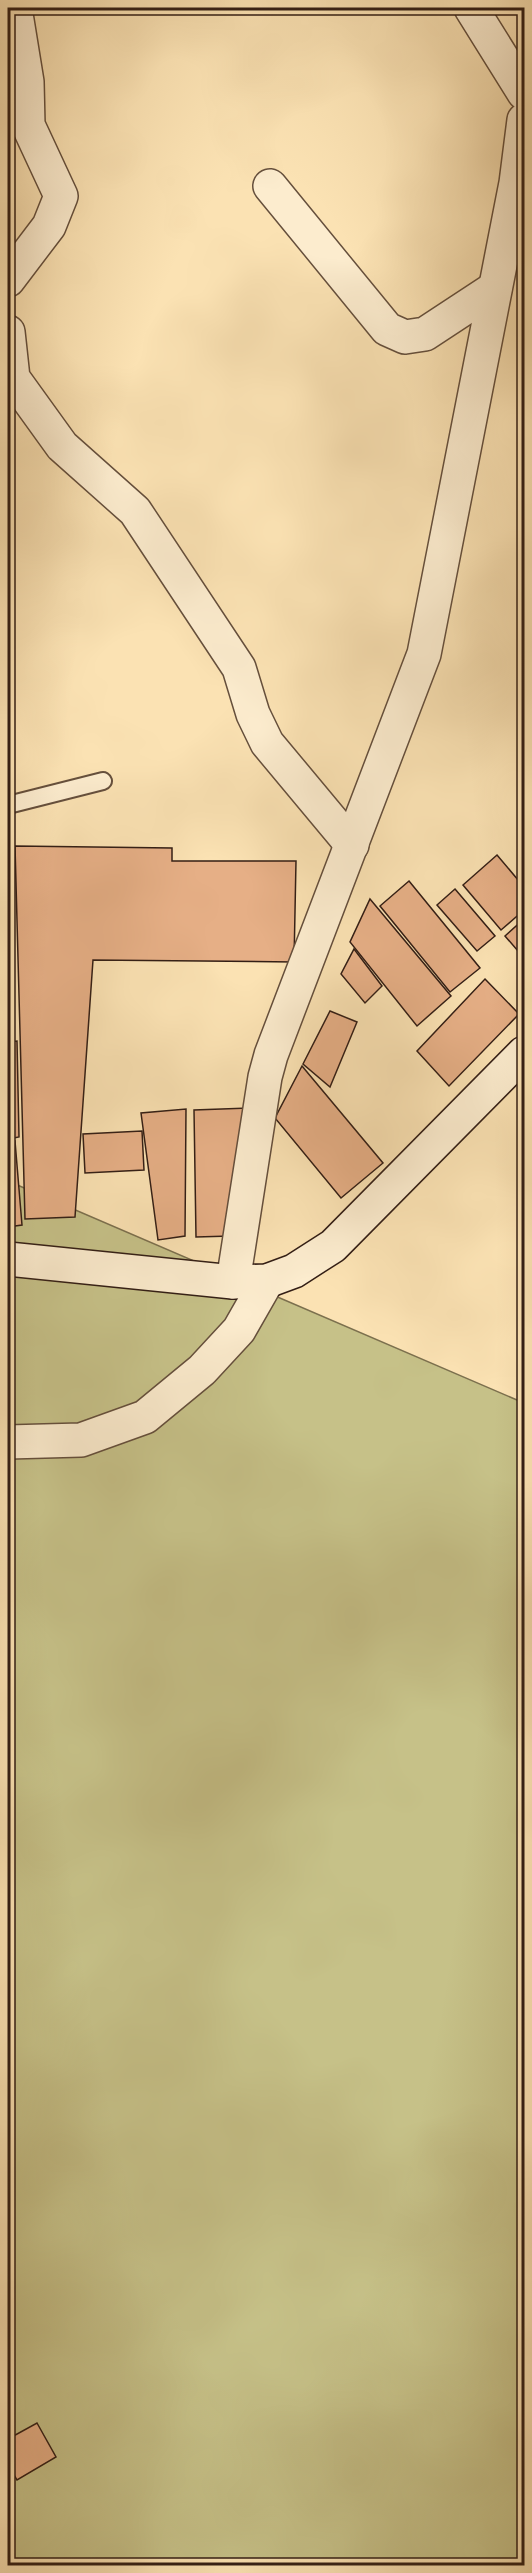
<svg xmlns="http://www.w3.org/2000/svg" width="532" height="2573" viewBox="0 0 532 2573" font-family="'Sorts Mill Goudy',serif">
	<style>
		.green { fill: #c6c188; stroke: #7c704e; stroke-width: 1.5 }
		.building { fill: #e6af86; stroke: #331e15; stroke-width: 1.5 }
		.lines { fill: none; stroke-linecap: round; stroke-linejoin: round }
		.lane-casing { stroke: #654f3c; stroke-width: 20 }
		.street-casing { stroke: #654f3c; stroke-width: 36 }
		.secondary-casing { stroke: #331e15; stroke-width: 36 }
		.lane { stroke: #fcecce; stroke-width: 16 }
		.street { stroke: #fcecce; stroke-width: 33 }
		.secondary { stroke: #fcecce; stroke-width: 33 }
	</style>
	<rect width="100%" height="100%" fill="#fbe2b3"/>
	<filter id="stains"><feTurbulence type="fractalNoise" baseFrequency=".00333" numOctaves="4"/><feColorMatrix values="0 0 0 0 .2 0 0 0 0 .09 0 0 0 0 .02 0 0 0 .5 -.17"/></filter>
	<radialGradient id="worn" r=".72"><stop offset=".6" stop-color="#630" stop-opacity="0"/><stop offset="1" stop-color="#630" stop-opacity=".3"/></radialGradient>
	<polygon class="green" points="8,1181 524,1403 524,2565 8,2565"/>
	<g class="building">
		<polygon points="15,846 172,848 172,861 296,861 294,962 93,960 75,1217 25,1219"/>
		<polygon points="497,855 524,887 524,910 501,930 463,885"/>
		<polygon points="409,881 480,968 450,992 380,906"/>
		<polygon points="8,886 9,1011 8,1011"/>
		<polygon points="455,889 495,936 477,951 437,905"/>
		<polygon points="370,899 451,996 417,1026 350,942"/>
		<polygon points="524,919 524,958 505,936"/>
		<polygon points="354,949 382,986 365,1003 341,974"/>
		<polygon points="485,979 519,1014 449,1086 417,1051"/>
		<polygon points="330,1011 357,1022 330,1087 303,1064"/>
		<polygon points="17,1041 19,1137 8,1139 8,1042"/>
		<polygon points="302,1066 383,1163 341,1198 275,1118"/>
		<polygon points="249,1108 231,1236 196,1237 194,1110"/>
		<polygon points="186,1109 185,1236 158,1240 141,1113"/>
		<polygon points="142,1131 144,1170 85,1173 83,1134"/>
		<polygon points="15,1141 22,1225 8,1227 8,1143"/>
		<polygon points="37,2423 56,2457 17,2480 8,2464 8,2439"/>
	</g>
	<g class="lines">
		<g class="lane-casing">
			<polyline id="lane" points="8,805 103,781"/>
		</g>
		<g class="street-casing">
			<g id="street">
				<polyline points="471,8 524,93"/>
				<polyline points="270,186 387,329 405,337 425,334 495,288"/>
				<polyline points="8,280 49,226 61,196 28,125 27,82 15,8"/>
				<polyline points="8,332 13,378 62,446 135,511 239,668 253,714 267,743 352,845"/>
				<polyline points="233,1282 265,1077 271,1055 424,654 516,183 524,120"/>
				<polyline points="8,1442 81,1440 145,1417 202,1370 239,1330 267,1281"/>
			</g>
		</g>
		<g class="secondary-casing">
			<polyline id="secondary" points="8,1259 233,1282 267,1281 294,1271 333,1246 524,1053"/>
		</g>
		<use href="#lane" class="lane"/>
		<use href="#street" class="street"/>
		<use href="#secondary" class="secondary"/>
	</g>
	<rect width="532" height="2573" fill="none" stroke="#fbe2b3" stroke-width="30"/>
	<rect x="9" y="9" width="514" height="2555" fill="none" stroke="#331e15" stroke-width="3"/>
	<rect x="15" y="15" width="502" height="2543" fill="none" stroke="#331e15" stroke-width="1.5"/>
	<rect width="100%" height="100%" filter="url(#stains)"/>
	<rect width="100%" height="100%" fill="url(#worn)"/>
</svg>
